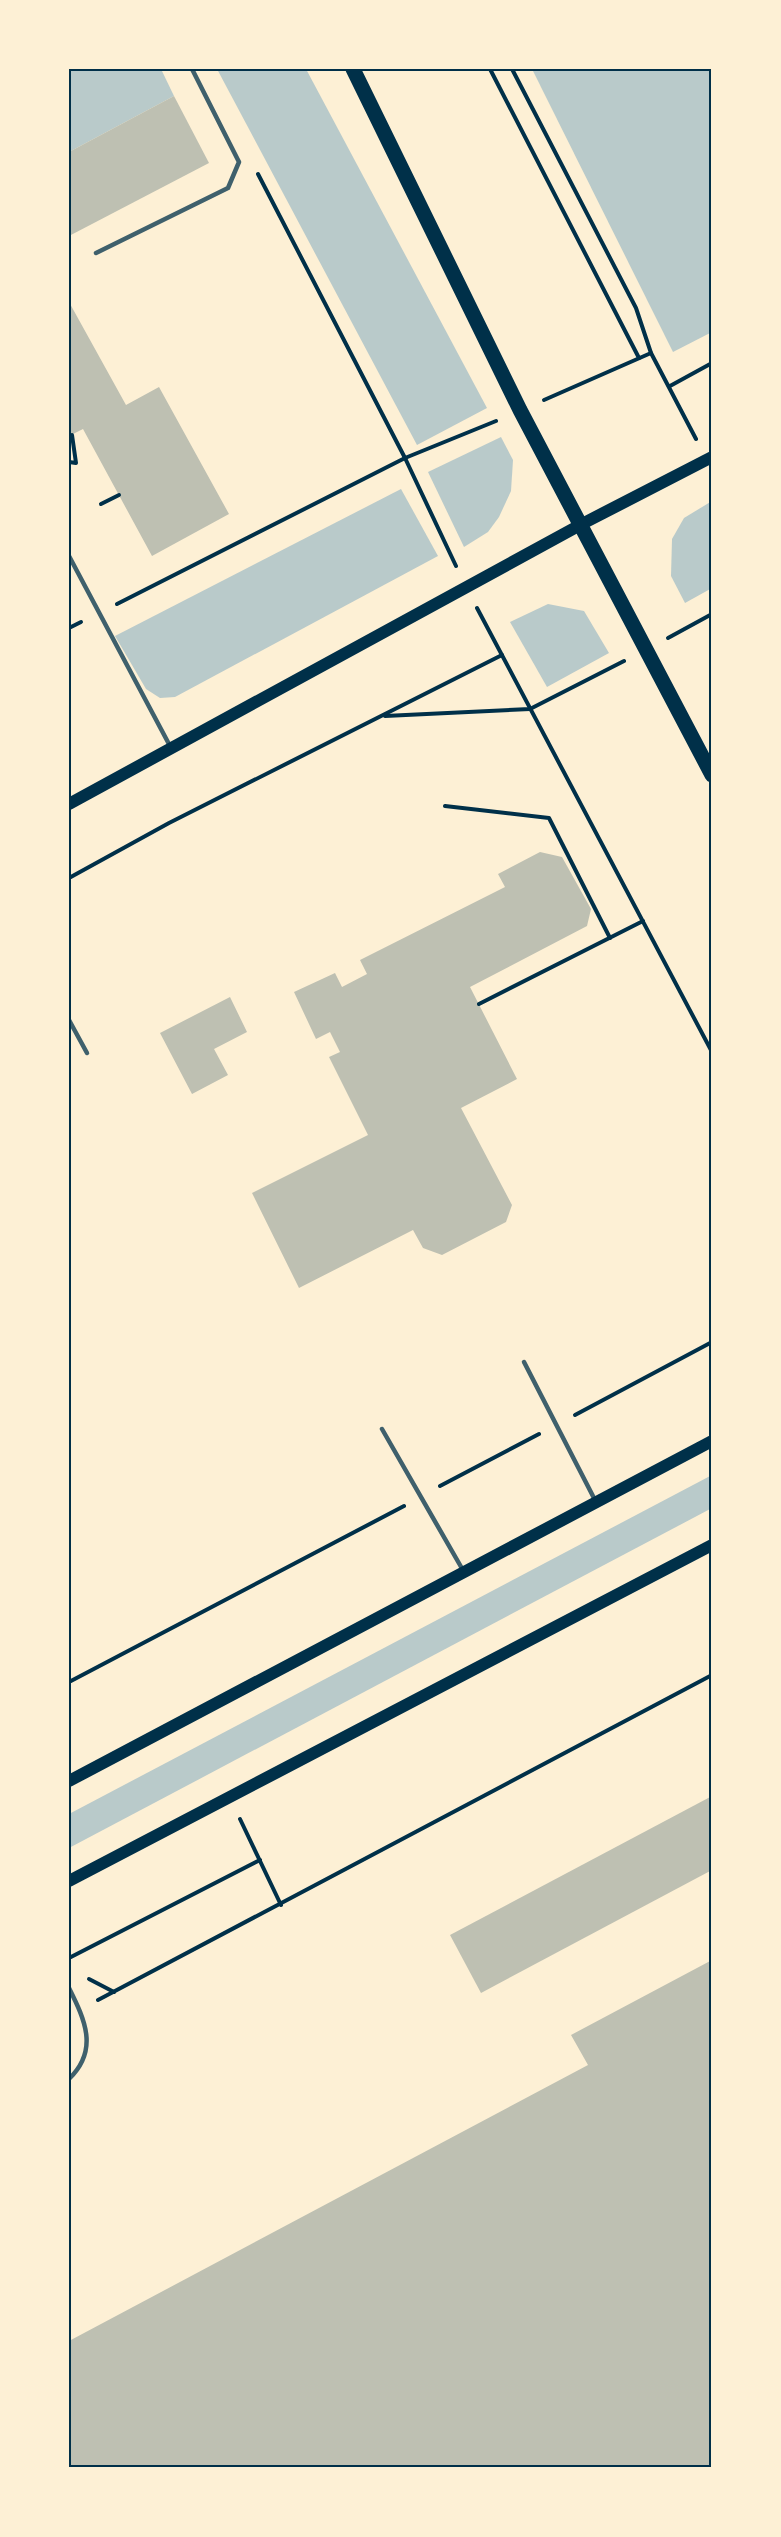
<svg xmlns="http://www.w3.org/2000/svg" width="781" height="2537" viewBox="0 0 781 2537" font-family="Lora,serif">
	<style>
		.green { fill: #b9caca }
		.building { fill: #bec0b2 }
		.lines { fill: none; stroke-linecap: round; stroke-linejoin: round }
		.path { stroke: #003049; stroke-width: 4 }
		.service { stroke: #3f606c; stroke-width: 4.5 }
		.secondary { stroke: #003049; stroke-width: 12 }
		.primary { stroke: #003049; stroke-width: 15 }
		.neatline { fill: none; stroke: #003049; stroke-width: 2 }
	</style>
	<rect width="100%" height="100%" fill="#fdf0d5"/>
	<g class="green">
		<polygon points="69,69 161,69 174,96 69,152"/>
		<polygon points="217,69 306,69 487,408 417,445"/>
		<polygon points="532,69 712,69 712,332 673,352"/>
		<polygon points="501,437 513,460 511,491 499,517 488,532 464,547 428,472"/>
		<polygon points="401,489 438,556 175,697 160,698 146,689 115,636"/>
		<polygon points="712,501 712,588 685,603 671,576 672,539 684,518"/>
		<polygon points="548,604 584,611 609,653 547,687 510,622"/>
		<polygon points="712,1475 712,1508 69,1848 69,1814"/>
	</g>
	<g class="building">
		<polygon points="174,96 209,163 69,236 69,152"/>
		<polygon points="69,302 126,405 159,387 229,514 152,556 83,429 69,436"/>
		<polygon points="540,852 562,857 591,909 587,926 470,987 517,1079 461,1108 512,1205 506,1222 442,1255 423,1248 413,1230 299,1288 252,1193 368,1135 329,1057 340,1052 330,1032 316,1039 294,992 335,973 342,987 367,974 360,960 505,887 498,874"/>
		<polygon points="230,997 247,1032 214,1049 228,1075 192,1094 160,1033"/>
		<polygon points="712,1796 712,1870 481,1993 450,1935"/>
		<polygon points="712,1960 712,2468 69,2468 69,2341 588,2065 571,2035"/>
	</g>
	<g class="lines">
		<g class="path">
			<polyline points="490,69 639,358"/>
			<polyline points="512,69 636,308 651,353 696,439"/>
			<polyline points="258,174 405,458 456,566"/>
			<polyline points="670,386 712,363"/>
			<polyline points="544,400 651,353"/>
			<polyline points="69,462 76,463 72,435"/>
			<polyline points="101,504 119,495"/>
			<polyline points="117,604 405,458 496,421"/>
			<polyline points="477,608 712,1052"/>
			<polyline points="69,628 81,622"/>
			<polyline points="668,638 712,614"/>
			<polyline points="385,716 530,709 624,661"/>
			<polyline points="445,806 549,818 610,938"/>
			<polyline points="69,878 169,823 502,655"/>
			<polyline points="479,1004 643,921"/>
			<polyline points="575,1415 712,1342"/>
			<polyline points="440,1486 539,1434"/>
			<polyline points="69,1682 404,1506"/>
			<polyline points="240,1819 281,1905"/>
			<polyline points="69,1958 260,1860"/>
			<polyline points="89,1979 114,1992"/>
			<polyline points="98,2000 712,1675"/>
		</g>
		<g class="service">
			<polyline points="96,253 228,188 239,162 192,69"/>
			<polyline points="69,556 170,746"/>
			<polyline points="69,1020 87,1053"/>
			<polyline points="524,1362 596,1502"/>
			<polyline points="382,1429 464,1572"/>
			<path d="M69,1988C85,2020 99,2050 69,2079"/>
		</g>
		<g class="secondary">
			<polyline points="69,804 582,524 712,457"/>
			<polyline points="69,1781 712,1441"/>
			<polyline points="69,1881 712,1545"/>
		</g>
		<polyline class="primary" points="353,69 520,410 712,775"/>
	</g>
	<rect width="781" height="2537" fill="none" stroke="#fdf0d5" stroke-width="141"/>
	<rect x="70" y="70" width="640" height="2396" class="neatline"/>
</svg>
